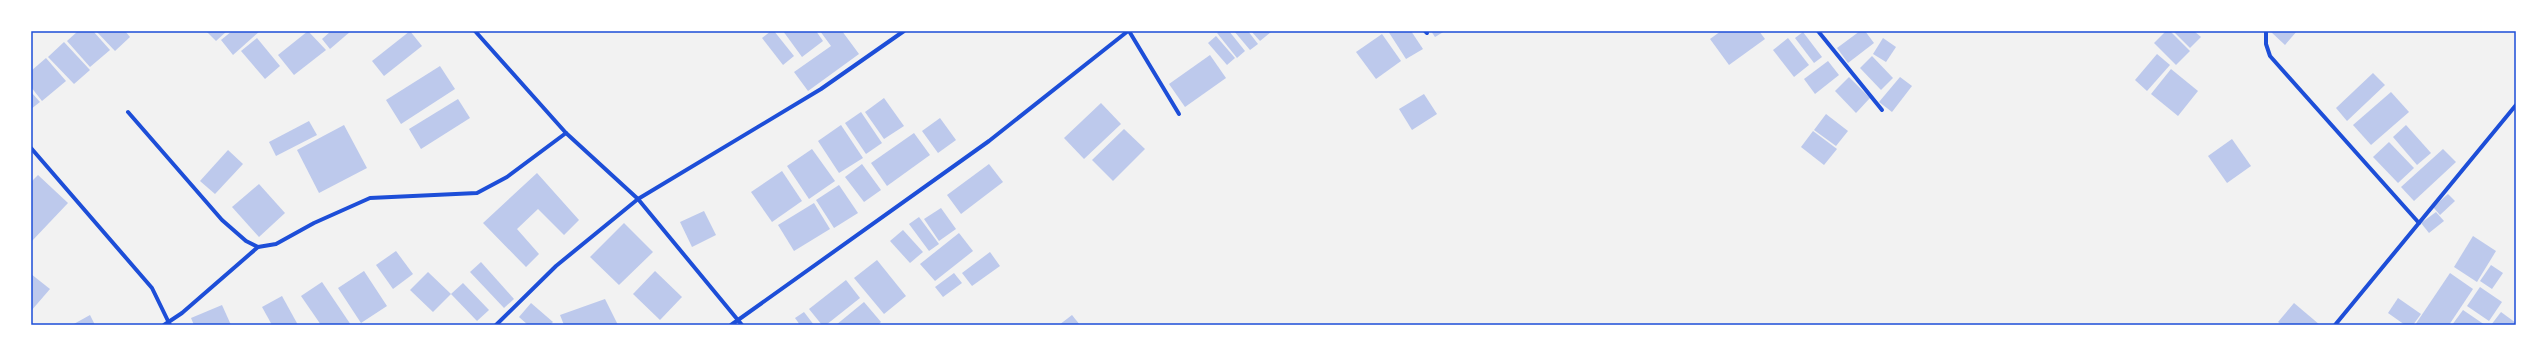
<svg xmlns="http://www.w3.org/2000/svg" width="2547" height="356" viewBox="0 0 2547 356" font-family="Ubuntu,sans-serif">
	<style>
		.building { fill: #bdc9ec }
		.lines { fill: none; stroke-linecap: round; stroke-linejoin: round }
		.minor { stroke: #1d4ed8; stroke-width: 4 }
		.neatline { fill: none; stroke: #1d4ed8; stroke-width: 1.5 }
	</style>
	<rect width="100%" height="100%" fill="#f2f2f2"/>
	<g class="building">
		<polygon points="78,31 93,31 110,50 90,67 67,41"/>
		<polygon points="96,31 125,31 130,37 115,51"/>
		<polygon points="206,31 227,31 216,41"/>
		<polygon points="232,31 260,31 233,55 221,40"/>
		<polygon points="308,31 326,50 294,75 278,55"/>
		<polygon points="331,31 351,31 330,49 322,39"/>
		<polygon points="410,31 422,46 384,76 372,61"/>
		<polygon points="771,31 774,31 794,56 783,65 762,38"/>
		<polygon points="783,31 816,31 823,41 802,57"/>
		<polygon points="820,31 842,31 859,54 808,91 794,72 831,46"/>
		<polygon points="1220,31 1229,31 1245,51 1237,58 1217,33"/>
		<polygon points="1234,31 1248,31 1258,44 1250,50"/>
		<polygon points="1251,31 1270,31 1271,32 1260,41"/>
		<polygon points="1388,31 1411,31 1423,49 1406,59"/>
		<polygon points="1431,31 1445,31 1435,37"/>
		<polygon points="1721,31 1759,31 1765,39 1729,65 1710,39"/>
		<polygon points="1860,31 1865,31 1874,43 1848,63 1837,48"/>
		<polygon points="2166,31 2170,31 2190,51 2176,65 2154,43"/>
		<polygon points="2173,31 2194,31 2201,37 2190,48"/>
		<polygon points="2270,31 2297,31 2285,45"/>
		<polygon points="1803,32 1822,57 1814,63 1795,38"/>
		<polygon points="1382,34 1401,61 1376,79 1356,52"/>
		<polygon points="1216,36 1235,58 1227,65 1208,43"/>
		<polygon points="257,38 280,66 265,79 241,51"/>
		<polygon points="1788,38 1809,65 1794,77 1773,50"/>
		<polygon points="1883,38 1896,47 1886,62 1873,54"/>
		<polygon points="64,42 90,70 74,84 48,57"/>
		<polygon points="2157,54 2170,65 2147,91 2135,80"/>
		<polygon points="1210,55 1226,78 1185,107 1169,84"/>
		<polygon points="1872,56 1893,78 1881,90 1860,68"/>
		<polygon points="46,58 66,81 42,101 31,87 31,71"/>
		<polygon points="1828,61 1839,75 1815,94 1804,79"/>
		<polygon points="440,66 455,89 401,124 386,100"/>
		<polygon points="2171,69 2198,91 2178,116 2151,94"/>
		<polygon points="2373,73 2385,85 2347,121 2336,108"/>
		<polygon points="1849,77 1870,98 1856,113 1835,91"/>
		<polygon points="1900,77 1912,86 1892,112 1879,102"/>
		<polygon points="31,92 40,102 31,109"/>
		<polygon points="2391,92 2409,112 2371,145 2353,125"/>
		<polygon points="1424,94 1437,114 1412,130 1399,109"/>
		<polygon points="884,98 904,126 884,139 865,112"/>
		<polygon points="458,99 470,118 421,149 409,129"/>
		<polygon points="1101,103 1121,124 1084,159 1064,138"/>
		<polygon points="861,112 882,143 866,154 845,123"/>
		<polygon points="1826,114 1848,131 1836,146 1814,130"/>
		<polygon points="940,118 956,140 938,153 922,131"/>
		<polygon points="309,121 317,135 276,156 269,142"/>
		<polygon points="344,125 367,168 319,193 297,150"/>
		<polygon points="841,125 863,158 839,173 818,141"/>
		<polygon points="2406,125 2431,153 2417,165 2393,137"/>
		<polygon points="1124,129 1145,149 1113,181 1092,160"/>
		<polygon points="1813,131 1837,149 1824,165 1801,147"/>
		<polygon points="914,133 930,155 887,186 871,163"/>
		<polygon points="2232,139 2251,166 2227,183 2208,156"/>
		<polygon points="2389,142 2414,168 2398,183 2373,157"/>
		<polygon points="812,149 835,181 809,199 787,166"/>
		<polygon points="2443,149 2456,162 2414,201 2401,187"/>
		<polygon points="228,150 243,164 215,194 200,181"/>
		<polygon points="862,164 881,190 864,202 845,177"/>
		<polygon points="989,164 1003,182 961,214 947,195"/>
		<polygon points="782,171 802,201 772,222 751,192"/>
		<polygon points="537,173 579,220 564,235 538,209 517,229 539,254 526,267 483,223"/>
		<polygon points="38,175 68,203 31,242 31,182"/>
		<polygon points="259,184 285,213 259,237 232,207"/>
		<polygon points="839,185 858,213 834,228 816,200"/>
		<polygon points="2448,194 2455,201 2440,215 2433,207"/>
		<polygon points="814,203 830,229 794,251 778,225"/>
		<polygon points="941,208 956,229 939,241 924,219"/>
		<polygon points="704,211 716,235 692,247 680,222"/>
		<polygon points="2436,212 2444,221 2429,233 2421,223"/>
		<polygon points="919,217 939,244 929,251 909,224"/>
		<polygon points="624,223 653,252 619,285 590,257"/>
		<polygon points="903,230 923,252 910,263 890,241"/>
		<polygon points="959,233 973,251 935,281 920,264"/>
		<polygon points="2473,236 2496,251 2477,282 2454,267"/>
		<polygon points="396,251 413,274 393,289 376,265"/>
		<polygon points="990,252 1000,266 972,286 962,273"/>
		<polygon points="877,260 906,296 884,314 854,278"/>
		<polygon points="481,262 514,299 504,308 470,272"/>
		<polygon points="2491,265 2503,273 2492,289 2480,281"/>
		<polygon points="364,271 387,306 361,323 338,288"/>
		<polygon points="655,271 682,297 660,320 633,294"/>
		<polygon points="428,272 451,294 433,312 410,290"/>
		<polygon points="954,273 962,283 943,297 935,287"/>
		<polygon points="2450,273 2473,289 2449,325 2415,325"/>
		<polygon points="31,274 50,289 31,311"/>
		<polygon points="846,280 860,298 826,325 822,325 809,309"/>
		<polygon points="322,282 351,325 321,325 301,296"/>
		<polygon points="463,283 489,310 477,321 451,294"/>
		<polygon points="2480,287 2502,302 2489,321 2467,306"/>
		<polygon points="282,296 298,325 272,325 262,307"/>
		<polygon points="2398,298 2421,314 2413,325 2405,325 2388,313"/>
		<polygon points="605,299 618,325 564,325 560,315"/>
		<polygon points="864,302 881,322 878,325 836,325"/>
		<polygon points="531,303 553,322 550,325 528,325 519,317"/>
		<polygon points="2294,303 2320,325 2282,325 2278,322"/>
		<polygon points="222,305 231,325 194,325 191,318"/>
		<polygon points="2463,310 2485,325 2452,325"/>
		<polygon points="804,312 814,325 800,325 795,318"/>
		<polygon points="2501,312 2516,323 2516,325 2491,325"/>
		<polygon points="90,315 95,325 72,325"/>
		<polygon points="1072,315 1080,325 1059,325"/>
	</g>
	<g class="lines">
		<g class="minor">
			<polyline points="475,31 566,133 638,199 742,325"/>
			<polyline points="1129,31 1179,114"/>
			<polyline points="1425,31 1427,33"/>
			<polyline points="1818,31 1882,110"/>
			<polyline points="2266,31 2266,44 2270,56 2419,223"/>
			<polyline points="128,112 222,220 246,241 258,247 276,244 314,223 370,198 477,193 507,177 566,133"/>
			<polyline points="31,148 152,288 170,325"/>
			<polyline points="164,325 182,313 258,247"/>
			<polyline points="496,325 556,266 638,199 821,89 904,31"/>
			<polyline points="731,325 989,141 1128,31"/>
			<polyline points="2335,325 2516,105"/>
		</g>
	</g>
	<rect width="2547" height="356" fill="none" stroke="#ffffff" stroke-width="64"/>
	<rect x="32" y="32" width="2483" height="292" class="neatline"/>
</svg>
